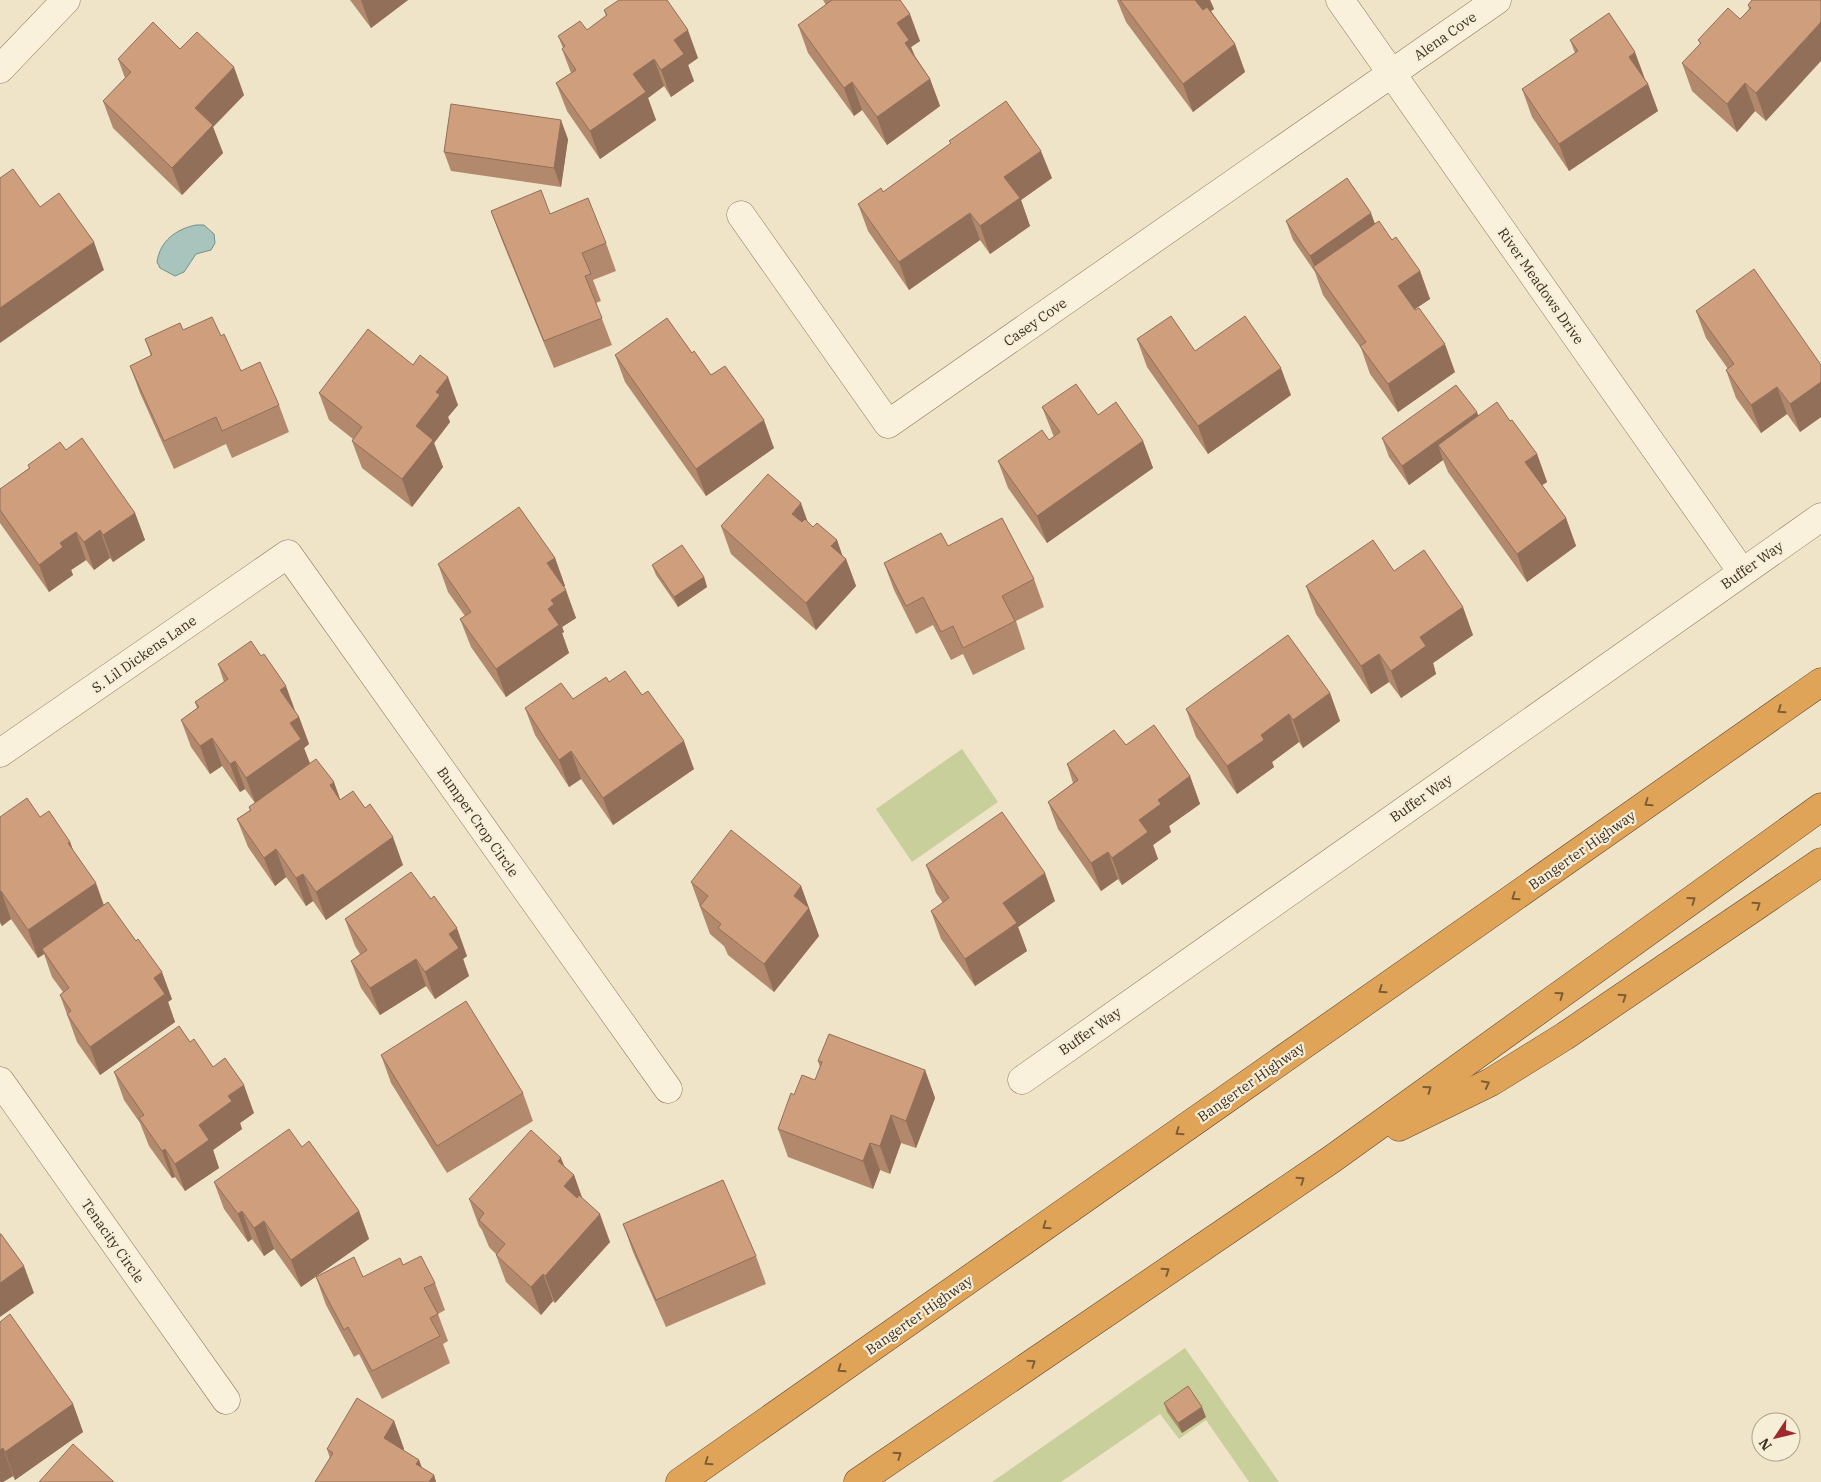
<svg xmlns="http://www.w3.org/2000/svg" width="1821" height="1482" viewBox="0 0 1821 1482" font-family="'IBM Plex Serif',serif">
	<style>
		.green { fill: #c9cf9b }
		.water { fill: #a9c4bc; stroke: #6f938a }
		.lines { fill: none; stroke-linecap: round; stroke-linejoin: round }
		.street-casing { stroke: #8d765c; stroke-width: 29 }
		.highway-casing { stroke: #5b4430; stroke-width: 29 }
		.street { stroke: #faf1dc; stroke-width: 28 }
		.highway { stroke: #e0a458; stroke-width: 28 }
		.wall { fill: #b2896c }
		.shaded-wall { fill: #916f58 }
		.building { fill: #cf9f7d; stroke: #916f58 }
		.oneway { stroke: #7e5d36 }
		.labels { text-anchor: middle; dominant-baseline: central; stroke-width: 4.5; stroke-linejoin: round; paint-order: stroke }
		.street-label { font-size: 14px; fill: #3d2e20; stroke: #f7eed8 }
	</style>
	<rect width="100%" height="100%" fill="#f0e4c8"/>
	<g class="green">
		<polygon points="962,749 998,802 912,862 876,809"/>
		<polygon points="1185,1348 1279,1482 1249,1482 1206,1420 1179,1439 1160,1414 1061,1482 992,1482"/>
	</g>
	<path class="water" d="M196,225H204L214,234L215,243L211,250L196,254L184,272L175,276L160,268L157,262C160,241 176,229 196,225Z"/>
	<g class="lines">
		<g class="street-casing">
			<g id="street">
				<polyline points="1340,0 1742,572"/>
				<polyline points="0,69 66,0"/>
				<polyline points="741,215 888,424 1497,0"/>
				<polyline points="0,753 288,554 668,1089"/>
				<polyline points="1022,1080 1821,517"/>
				<polyline points="0,1081 226,1400"/>
			</g>
		</g>
		<g class="highway-casing">
			<g id="highway">
				<polyline points="1399,1127 1491,1082 1565,1036 1821,862"/>
				<polyline points="680,1482 1821,682"/>
				<polyline points="858,1482 1332,1159 1821,807"/>
			</g>
		</g>
		<use href="#street" class="street"/>
		<use href="#highway" class="highway"/>
	</g>
	<g class="wall">
		<polygon points="350,0 408,0 371,28"/>
		<polygon points="823,0 900,0 920,41 911,47 915,56 930,79 940,106 887,145 862,110 854,116 808,53 798,25 826,5"/>
		<polygon points="1117,0 1210,0 1214,9 1211,11 1235,44 1245,72 1193,112 1126,22"/>
		<polygon points="1752,0 1766,121 1755,111 1737,132 1692,91 1682,63 1700,44 1698,40 1740,19 1749,9 1748,5"/>
		<polygon points="604,10 698,58 688,65 694,81 671,97 664,86 648,98 656,120 600,159 567,111 556,83 571,73 562,49 563,48 558,36 587,30 606,16"/>
		<polygon points="1570,40 1645,79 1645,80 1648,84 1658,111 1569,171 1532,117 1522,89 1575,53"/>
		<polygon points="180,49 244,95 213,127 223,153 182,195 113,128 103,101 125,78 118,59"/>
		<polygon points="568,139 561,187 451,171 444,152"/>
		<polygon points="949,141 1052,178 1021,200 1030,226 990,254 980,240 909,290 868,231 858,204 883,192 951,144"/>
		<polygon points="491,211 550,214 606,243 616,271 593,280 601,301 596,303 612,345 554,368 501,238"/>
		<polygon points="1286,221 1375,224 1392,240 1420,271 1430,299 1414,309 1455,372 1398,412 1370,374 1361,348 1323,295 1315,272 1293,240"/>
		<polygon points="1696,311 1821,365 1821,417 1800,432 1787,414 1761,433 1736,398 1726,370 1728,369 1706,338"/>
		<polygon points="183,330 221,336 241,371 279,405 289,432 232,458 226,444 174,469 140,393 130,366 151,356 145,339"/>
		<polygon points="1137,339 1195,351 1291,395 1208,454 1147,367"/>
		<polygon points="692,353 774,448 706,496 625,382 615,355"/>
		<polygon points="319,393 458,405 448,417 450,422 434,443 443,467 412,507 362,468 352,441 353,439 329,420"/>
		<polygon points="1042,407 1098,415 1143,441 1153,468 1047,543 1008,488 998,461 1049,440 1054,437"/>
		<polygon points="1478,416 1510,421 1537,454 1547,482 1542,485 1566,518 1576,546 1527,582 1448,472 1443,460 1409,485 1389,457 1382,438"/>
		<polygon points="66,450 135,513 145,540 113,562 110,558 94,570 86,560 71,570 73,575 49,592 0,523 0,489 29,468 28,465"/>
		<polygon points="807,521 813,527 837,540 842,556 846,559 856,586 816,630 731,554 721,526"/>
		<polygon points="948,546 1034,579 1044,607 1016,621 1025,649 973,675 963,654 951,660 933,625 916,634 894,590 884,563"/>
		<polygon points="555,558 565,586 564,587 576,618 562,627 564,632 562,633 569,653 506,697 471,647 460,619 465,616 448,592 438,564"/>
		<polygon points="652,565 704,577 707,587 678,607 656,575"/>
		<polygon points="1394,571 1473,635 1433,663 1436,674 1401,698 1389,682 1371,694 1316,614 1306,586"/>
		<polygon points="218,664 296,713 299,717 309,744 304,748 310,763 340,799 403,865 326,920 313,901 306,906 286,877 275,886 248,847 237,819 250,810 249,807 255,803 245,789 240,792 222,766 210,774 191,747 181,720 197,708 195,702 224,682"/>
		<polygon points="609,682 642,695 694,769 613,825 581,779 569,787 535,735 525,708 573,699"/>
		<polygon points="1330,693 1340,721 1303,748 1299,742 1272,762 1274,767 1237,794 1196,737 1186,709"/>
		<polygon points="1126,745 1190,776 1200,804 1169,826 1171,832 1153,845 1158,859 1122,885 1118,879 1101,891 1058,829 1048,802 1073,783 1067,764"/>
		<polygon points="0,817 40,817 70,842 74,853 104,906 172,999 168,1002 175,1022 100,1075 77,1042 60,995 63,992 52,977 44,954 38,958 11,919 2,926 0,923"/>
		<polygon points="926,865 1055,901 1018,927 1027,951 975,986 941,939 931,911 943,903 936,893"/>
		<polygon points="691,882 801,886 819,936 774,992 728,955 724,946 710,934"/>
		<polygon points="431,899 467,956 463,959 469,976 435,999 426,986 380,1015 361,988 351,961 360,954 355,946 345,919"/>
		<polygon points="190,1042 213,1067 254,1113 240,1123 242,1129 213,1150 219,1168 185,1191 175,1177 172,1178 149,1146 140,1123 124,1100 114,1072"/>
		<polygon points="381,1055 523,1093 533,1121 447,1173 391,1083"/>
		<polygon points="818,1061 925,1070 935,1098 916,1148 901,1143 890,1174 880,1170 873,1189 788,1157 778,1129 794,1095 815,1080 820,1067"/>
		<polygon points="302,1147 359,1211 369,1239 301,1287 274,1249 264,1256 252,1239 248,1242 224,1209 214,1182"/>
		<polygon points="565,1168 574,1175 582,1198 610,1242 555,1303 553,1301 541,1315 506,1282 496,1255 496,1254 489,1247 482,1230 479,1226 469,1199"/>
		<polygon points="623,1224 756,1256 766,1284 666,1327 633,1252"/>
		<polygon points="403,1265 435,1283 445,1310 438,1314 448,1341 443,1344 450,1363 382,1399 359,1354 354,1357 326,1305 316,1277 363,1277"/>
		<polygon points="0,1322 73,1404 83,1432 15,1480 13,1476 3,1482 0,1482"/>
		<polygon points="1164,1403 1206,1417 1182,1433 1167,1412"/>
		<polygon points="394,1421 404,1449 403,1450 419,1460 422,1468 434,1475 436,1482 315,1482 330,1458 327,1449"/>
	</g>
	<g class="shaded-wall">
		<polygon points="361,0 408,0 371,28"/>
		<polygon points="1192,0 1210,0 1214,9 1199,20"/>
		<polygon points="910,14 920,41 911,47 919,68 915,70 897,23"/>
		<polygon points="1821,22 1821,61 1766,121 1756,93"/>
		<polygon points="688,30 698,58 688,65 694,81 671,97 661,70 674,40"/>
		<polygon points="1235,44 1245,72 1193,112 1183,84"/>
		<polygon points="1635,52 1645,79 1639,84 1629,57"/>
		<polygon points="654,59 664,86 648,98 656,120 600,159 590,131 633,74"/>
		<polygon points="234,67 244,95 213,127 223,153 182,195 172,168 195,108"/>
		<polygon points="930,79 940,106 887,145 877,117"/>
		<polygon points="852,82 862,110 854,116 844,88"/>
		<polygon points="1745,83 1755,111 1737,132 1727,104"/>
		<polygon points="1648,84 1658,111 1569,171 1559,144"/>
		<polygon points="561,120 568,139 561,187 554,168"/>
		<polygon points="1041,151 1052,178 1021,200 1030,226 990,254 980,226 1004,177"/>
		<polygon points="970,213 980,240 909,290 899,262"/>
		<polygon points="1371,213 1378,232 1316,270 1310,256"/>
		<polygon points="94,242 104,270 0,343 0,308"/>
		<polygon points="1420,271 1430,299 1408,314 1398,286"/>
		<polygon points="1445,344 1455,372 1398,412 1388,384"/>
		<polygon points="1281,368 1291,395 1208,454 1198,426"/>
		<polygon points="448,377 458,405 448,417 450,422 434,443 443,467 412,507 402,479 416,426 436,392"/>
		<polygon points="1821,382 1821,417 1800,432 1790,404"/>
		<polygon points="1777,387 1787,414 1761,433 1751,405"/>
		<polygon points="1477,412 1484,431 1438,445 1443,460 1409,485 1402,466"/>
		<polygon points="764,420 774,448 706,496 696,469"/>
		<polygon points="1143,441 1153,468 1047,543 1037,516"/>
		<polygon points="1537,454 1547,482 1535,490 1525,462"/>
		<polygon points="801,503 811,531 792,514"/>
		<polygon points="135,513 145,540 113,562 103,535"/>
		<polygon points="1566,518 1576,546 1527,582 1517,554"/>
		<polygon points="100,530 110,558 94,570 84,542"/>
		<polygon points="76,532 86,560 71,570 73,575 49,592 39,565 60,543"/>
		<polygon points="837,540 844,560 846,559 856,586 816,630 806,603 831,546"/>
		<polygon points="555,558 565,586 557,591 547,563"/>
		<polygon points="704,577 707,587 678,607 674,597"/>
		<polygon points="566,590 576,618 562,627 564,632 562,633 569,653 506,697 496,669 548,609 551,600"/>
		<polygon points="1463,607 1473,635 1433,663 1436,674 1401,698 1391,671 1420,637"/>
		<polygon points="1379,654 1389,682 1371,694 1361,666"/>
		<polygon points="286,686 296,713 280,690"/>
		<polygon points="1330,693 1340,721 1303,748 1293,720"/>
		<polygon points="1289,714 1299,742 1272,762 1274,767 1237,794 1227,766 1261,735"/>
		<polygon points="299,717 309,744 304,748 311,767 256,805 246,778 290,723"/>
		<polygon points="212,738 222,766 210,774 200,746"/>
		<polygon points="684,741 694,769 613,825 603,798"/>
		<polygon points="571,751 581,779 569,787 559,760"/>
		<polygon points="235,761 245,789 240,792 230,764"/>
		<polygon points="1190,776 1200,804 1169,826 1171,832 1153,845 1158,859 1122,885 1112,858 1139,820 1158,800"/>
		<polygon points="334,782 344,810 330,785"/>
		<polygon points="393,837 403,865 326,920 316,892"/>
		<polygon points="70,842 80,869 68,843"/>
		<polygon points="276,849 286,877 275,886 264,858"/>
		<polygon points="1108,852 1118,879 1101,891 1091,863"/>
		<polygon points="1045,873 1055,901 1018,927 1027,951 975,986 965,959 1003,903"/>
		<polygon points="303,874 313,901 306,906 296,878"/>
		<polygon points="96,883 106,911 42,949 44,954 38,958 28,930"/>
		<polygon points="801,886 819,936 774,992 764,964 794,896"/>
		<polygon points="1,891 11,919 2,926 0,921 0,892"/>
		<polygon points="457,928 467,956 463,959 469,976 435,999 425,972 449,934"/>
		<polygon points="416,959 426,986 380,1015 370,988"/>
		<polygon points="162,972 172,999 168,1002 175,1022 100,1075 90,1047 154,978"/>
		<polygon points="925,1070 935,1098 916,1148 906,1121"/>
		<polygon points="244,1085 254,1113 240,1123 242,1129 213,1150 219,1168 185,1191 175,1164 199,1125 228,1096"/>
		<polygon points="891,1115 901,1143 890,1174 880,1146"/>
		<polygon points="870,1143 880,1170 873,1189 863,1161"/>
		<polygon points="165,1149 175,1177 172,1178 162,1151"/>
		<polygon points="561,1158 570,1180 574,1175 584,1203 574,1214 564,1186 558,1161"/>
		<polygon points="242,1211 252,1239 248,1242 238,1214"/>
		<polygon points="359,1211 369,1239 301,1287 291,1260"/>
		<polygon points="600,1214 610,1242 555,1303 545,1276"/>
		<polygon points="264,1221 274,1249 264,1256 254,1228"/>
		<polygon points="24,1266 34,1293 0,1317 0,1283"/>
		<polygon points="543,1274 553,1301 541,1315 531,1287"/>
		<polygon points="73,1404 83,1432 15,1480 5,1452"/>
		<polygon points="1202,1407 1206,1417 1182,1433 1178,1423"/>
		<polygon points="394,1421 404,1449 394,1466 384,1438"/>
		<polygon points="3,1448 13,1476 3,1482 0,1482 0,1450"/>
		<polygon points="419,1460 427,1482 416,1464"/>
		<polygon points="434,1475 436,1482 429,1482"/>
	</g>
	<g class="building">
		<polygon points="619,0 667,0 688,30 674,40 684,54 661,70 654,59 633,74 646,92 590,131 556,83 576,70 562,49 565,46 558,36 580,21 587,30 607,15 604,10"/>
		<polygon points="832,0 900,0 910,14 897,23 909,40 905,43 930,79 877,117 852,82 844,88 798,25"/>
		<polygon points="1120,0 1195,0 1203,10 1207,7 1235,44 1183,84"/>
		<polygon points="1752,0 1821,0 1821,22 1756,93 1745,83 1727,104 1682,63 1701,43 1698,40 1728,8 1740,19 1751,8 1748,5"/>
		<polygon points="1609,13 1635,52 1629,57 1648,84 1559,144 1522,89 1578,51 1570,40"/>
		<polygon points="153,22 180,49 197,32 234,67 195,108 213,125 172,168 103,101 131,72 118,59"/>
		<polygon points="1006,101 1041,151 1004,177 1020,198 980,226 970,213 899,262 858,204 881,188 883,192 951,143 949,141"/>
		<polygon points="451,104 561,120 554,168 444,152"/>
		<polygon points="13,169 40,207 59,193 94,242 0,308 0,178"/>
		<polygon points="1347,178 1371,213 1310,256 1286,221"/>
		<polygon points="541,190 550,214 588,198 606,243 582,253 591,274 585,276 602,318 544,341 491,211"/>
		<polygon points="1379,221 1392,240 1396,237 1420,271 1398,286 1415,310 1419,308 1445,344 1388,384 1360,346 1366,342 1313,267"/>
		<polygon points="1754,269 1821,365 1821,382 1790,404 1777,387 1751,405 1726,370 1734,364 1696,311"/>
		<polygon points="1171,316 1195,351 1245,316 1281,368 1198,426 1137,339"/>
		<polygon points="212,317 221,336 224,334 241,371 260,362 279,405 222,431 216,417 164,441 130,366 152,355 145,339 180,323 183,330"/>
		<polygon points="667,318 692,353 694,351 711,375 725,366 764,420 696,469 615,355"/>
		<polygon points="368,329 413,365 420,355 448,377 436,392 440,395 416,426 433,440 402,479 352,441 362,427 319,393"/>
		<polygon points="1076,384 1098,415 1116,402 1143,441 1037,516 998,461 1042,430 1049,440 1060,432 1042,407"/>
		<polygon points="1456,385 1477,412 1402,466 1382,438"/>
		<polygon points="1497,402 1510,421 1512,420 1537,454 1525,462 1566,518 1517,554 1438,445"/>
		<polygon points="82,438 135,513 103,535 100,530 84,542 76,532 60,543 63,547 39,565 0,510 0,489 30,468 28,465 60,442 66,450"/>
		<polygon points="768,474 801,503 792,514 802,522 805,519 813,527 817,523 837,540 831,546 846,559 806,603 721,526"/>
		<polygon points="519,507 555,558 547,563 566,590 551,600 554,604 548,609 559,625 496,669 460,619 471,612 438,564"/>
		<polygon points="1002,518 1034,579 1002,596 1015,621 963,648 953,626 941,632 923,597 906,606 884,563 941,533 948,546"/>
		<polygon points="1373,540 1394,571 1424,550 1463,607 1420,637 1426,646 1391,671 1379,654 1361,666 1306,586"/>
		<polygon points="682,545 704,577 674,597 652,565"/>
		<polygon points="1288,635 1330,693 1293,720 1289,714 1261,735 1264,740 1227,766 1186,709"/>
		<polygon points="251,641 261,656 264,654 286,686 280,690 299,717 290,723 301,739 246,778 235,761 230,764 212,738 200,746 181,720 199,707 195,702 228,679 218,664"/>
		<polygon points="625,671 642,695 648,691 684,741 603,798 571,751 559,760 525,708 561,683 573,699 606,677 609,682"/>
		<polygon points="1154,725 1190,776 1158,800 1161,804 1139,820 1148,832 1112,858 1108,852 1091,863 1048,802 1078,780 1067,764 1114,730 1126,745"/>
		<polygon points="316,759 334,782 330,785 340,800 353,791 365,808 370,804 393,837 316,892 303,874 296,878 276,849 264,858 237,819 251,810 249,807"/>
		<polygon points="27,798 40,817 49,811 70,842 68,843 96,883 28,930 1,891 0,892 0,817"/>
		<polygon points="1002,812 1045,873 1003,903 1017,923 965,959 931,911 949,898 926,865"/>
		<polygon points="731,830 801,886 794,896 809,908 764,964 718,928 721,924 700,906 708,896 691,882"/>
		<polygon points="411,872 431,899 434,896 457,928 449,934 459,948 425,972 416,959 370,988 351,961 367,950 345,919"/>
		<polygon points="108,902 136,941 138,939 162,972 154,978 165,994 90,1047 67,1014 71,1011 60,995 69,988 42,949"/>
		<polygon points="466,1001 523,1093 437,1146 381,1055"/>
		<polygon points="179,1026 190,1042 194,1039 213,1067 225,1058 244,1085 228,1096 232,1101 199,1125 209,1140 175,1164 165,1149 162,1151 139,1118 144,1115 114,1072"/>
		<polygon points="829,1034 925,1070 906,1121 891,1115 880,1146 870,1143 863,1161 778,1129 791,1093 794,1095 802,1075 815,1080 822,1062 818,1061"/>
		<polygon points="289,1129 302,1147 309,1141 359,1211 291,1260 264,1221 254,1228 242,1211 238,1214 214,1182"/>
		<polygon points="531,1130 561,1158 558,1161 574,1175 564,1186 577,1198 579,1195 600,1214 545,1276 543,1274 531,1287 496,1255 505,1244 479,1220 484,1213 469,1199"/>
		<polygon points="723,1180 756,1256 656,1300 623,1224"/>
		<polygon points="0,1234 1,1234 24,1266 0,1283"/>
		<polygon points="421,1256 435,1283 424,1288 438,1314 430,1318 440,1336 372,1371 348,1327 344,1330 316,1277 354,1257 363,1277 400,1258 403,1265"/>
		<polygon points="10,1314 73,1404 5,1452 3,1448 0,1450 0,1322"/>
		<polygon points="1188,1386 1202,1407 1178,1423 1164,1403"/>
		<polygon points="357,1398 394,1421 384,1438 419,1460 416,1464 434,1475 429,1482 315,1482 333,1453 327,1449"/>
		<polygon points="73,1444 114,1482 39,1482"/>
	</g>
	<defs><path id="oneway-chevron" d="M-2-3.5L2.5 0L-2 3.5" fill="none" stroke-width="1.6" stroke-linecap="round" stroke-linejoin="round" transform="scale(1.25)"/></defs>
	<g class="oneway">
		<use href="#oneway-chevron" transform="translate(1781 710) rotate(145)"/>
		<use href="#oneway-chevron" transform="translate(1648 803) rotate(145)"/>
		<use href="#oneway-chevron" transform="translate(1515 897) rotate(145)"/>
		<use href="#oneway-chevron" transform="translate(1692 900) rotate(-36)"/>
		<use href="#oneway-chevron" transform="translate(1757 905) rotate(-34)"/>
		<use href="#oneway-chevron" transform="translate(1382 990) rotate(145)"/>
		<use href="#oneway-chevron" transform="translate(1560 995) rotate(-36)"/>
		<use href="#oneway-chevron" transform="translate(1623 997) rotate(-34)"/>
		<use href="#oneway-chevron" transform="translate(1486 1084) rotate(-27)"/>
		<use href="#oneway-chevron" transform="translate(1428 1089) rotate(-36)"/>
		<use href="#oneway-chevron" transform="translate(1179 1132) rotate(145)"/>
		<use href="#oneway-chevron" transform="translate(1301 1180) rotate(-34)"/>
		<use href="#oneway-chevron" transform="translate(1046 1226) rotate(145)"/>
		<use href="#oneway-chevron" transform="translate(1166 1271) rotate(-34)"/>
		<use href="#oneway-chevron" transform="translate(1032 1363) rotate(-34)"/>
		<use href="#oneway-chevron" transform="translate(841 1369) rotate(145)"/>
		<use href="#oneway-chevron" transform="translate(898 1455) rotate(-34)"/>
		<use href="#oneway-chevron" transform="translate(708 1462) rotate(145)"/>
	</g>
	<g class="labels">
		<g class="street-label">
			<text transform="translate(1445 36) rotate(-35)">Alena Cove</text>
			<text transform="translate(1541 286) rotate(55)">River Meadows Drive</text>
			<text transform="translate(1035 322) rotate(-35)">Casey Cove</text>
			<text transform="translate(1752 565) rotate(-35)">Buffer Way</text>
			<text transform="translate(144 654) rotate(-35)">S. Lil Dickens Lane</text>
			<text transform="translate(1421 798) rotate(-35)">Buffer Way</text>
			<text transform="translate(478 822) rotate(55)">Bumper Crop Circle</text>
			<text transform="translate(1582 850) rotate(-35)">Bangerter Highway</text>
			<text transform="translate(1090 1031) rotate(-35)">Buffer Way</text>
			<text transform="translate(1251 1082) rotate(-35)">Bangerter Highway</text>
			<text transform="translate(113 1241) rotate(55)">Tenacity Circle</text>
			<text transform="translate(919 1315) rotate(-35)">Bangerter Highway</text>
		</g>
	</g>
	<g transform="translate(1776 1437) rotate(235)"><circle r="24" fill="#f7eed8" stroke="#ada18e"/>
	<path d="M0-4L9 19L0 12L-9 19Z" fill="#9e2a2b"/>
	<text y="-8" font-size="14" font-weight="bold" text-anchor="middle" fill="#3d2e20">N</text>
	</g>
</svg>
